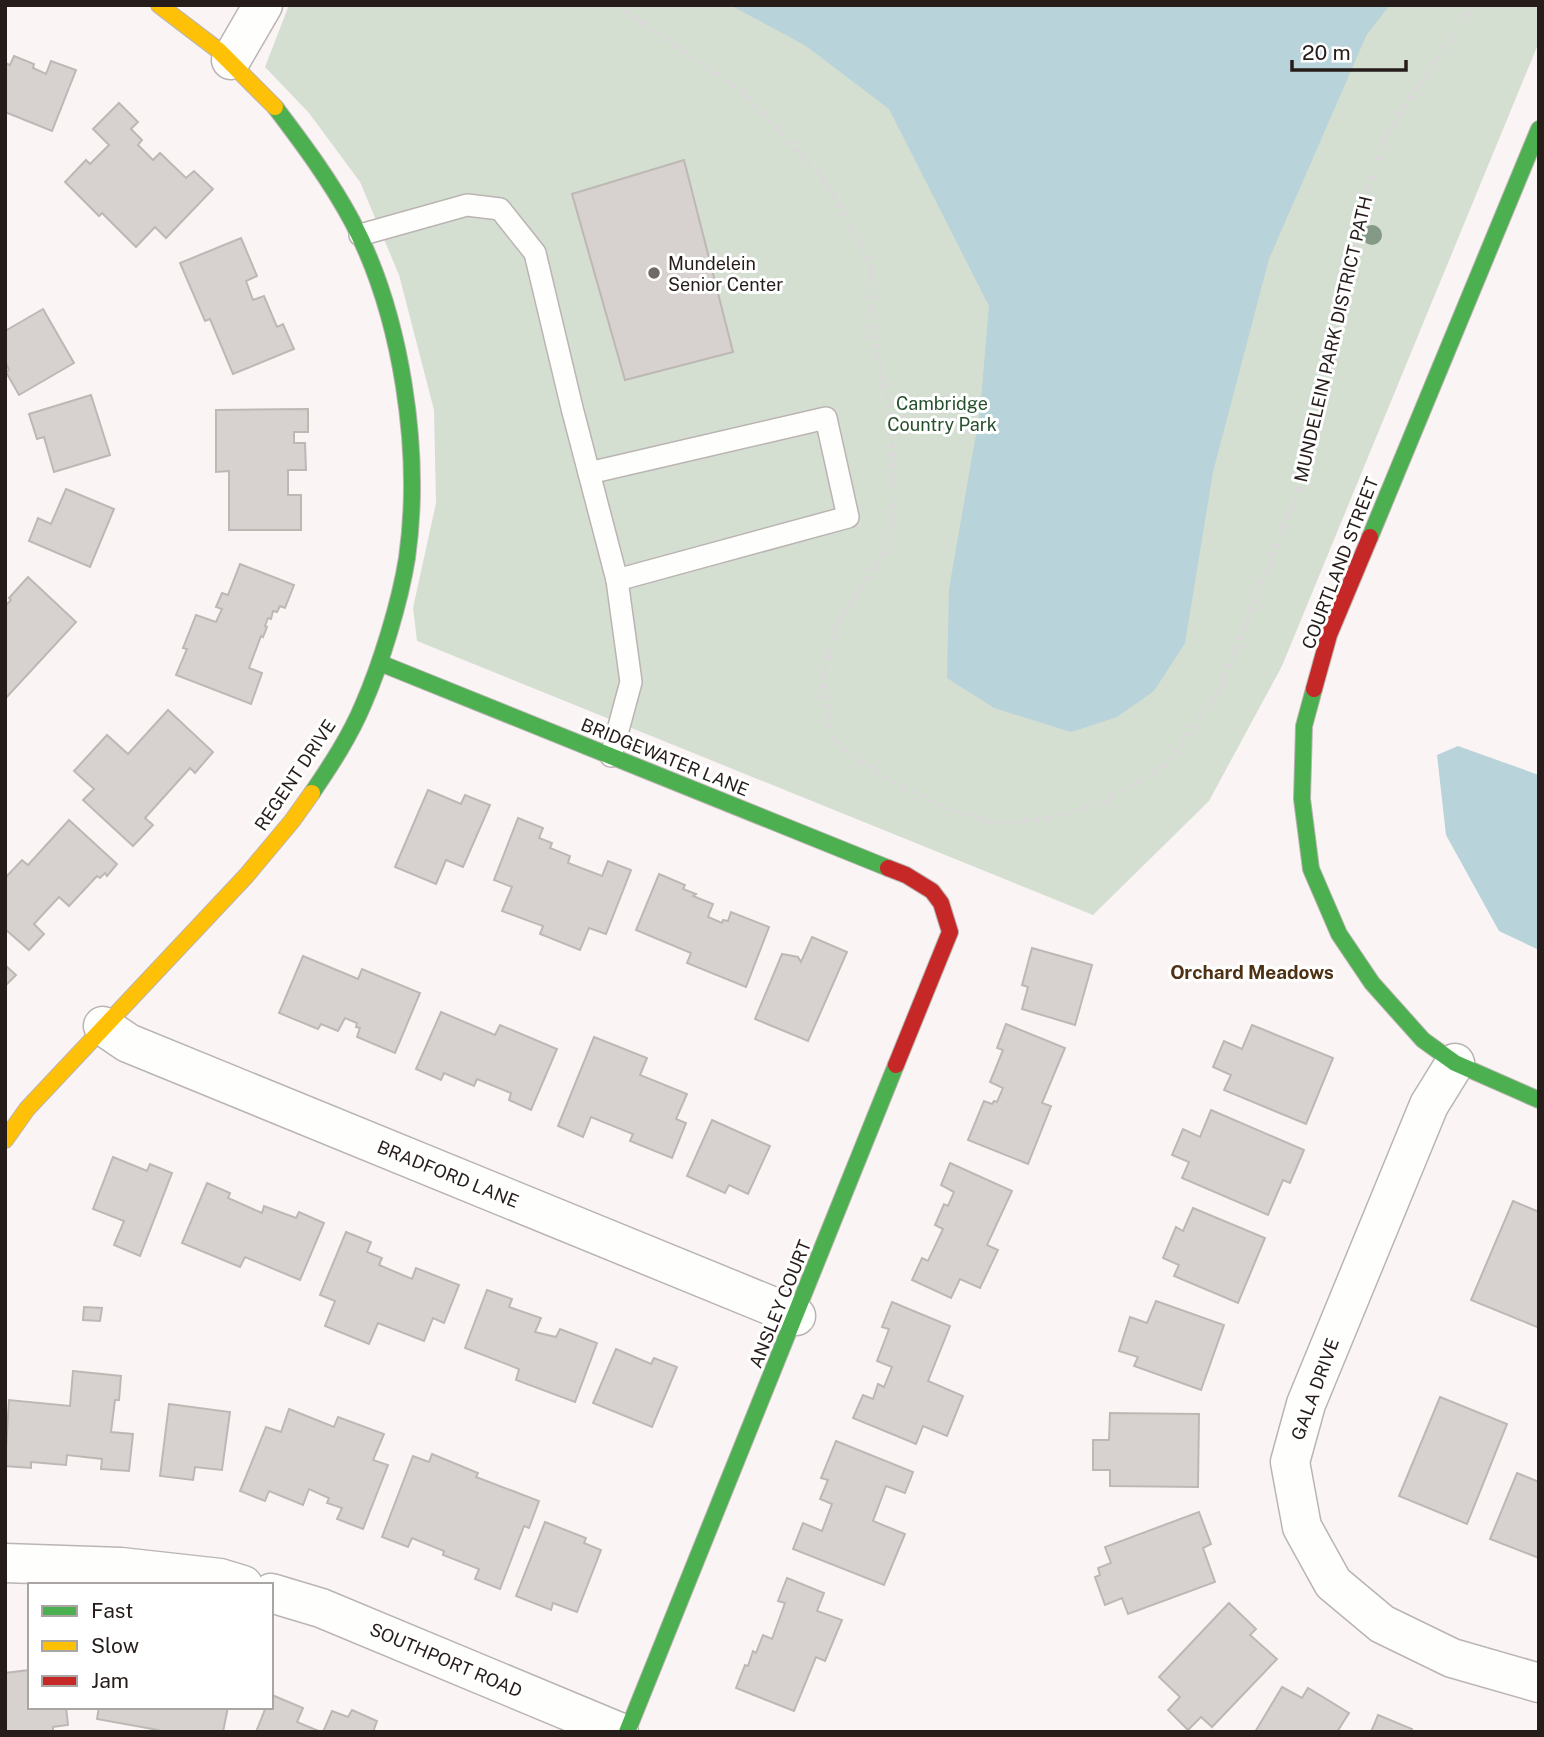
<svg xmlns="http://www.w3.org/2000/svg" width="1544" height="1737" viewBox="0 0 1544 1737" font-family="'Public Sans',sans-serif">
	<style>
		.green { fill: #d4dfd2 }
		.water { fill: #b8d3d9 }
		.building { fill: #d7d2cf; stroke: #beb8b5; stroke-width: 2 }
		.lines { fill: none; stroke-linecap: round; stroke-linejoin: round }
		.lane-casing { stroke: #bab4b2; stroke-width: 24 }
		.street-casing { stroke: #bab4b2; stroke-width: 41 }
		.fast-casing { stroke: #bab4b2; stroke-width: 18 }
		.slow-casing { stroke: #bab4b2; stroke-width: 18 }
		.jam-casing { stroke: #bab4b2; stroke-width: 18 }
		.path { stroke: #dad8d8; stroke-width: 4.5; stroke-dasharray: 5 5; stroke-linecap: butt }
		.lane { stroke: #fefefd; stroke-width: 21 }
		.street { stroke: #fefefd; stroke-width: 38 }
		.fast { stroke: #4caf50; stroke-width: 16 }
		.slow { stroke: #ffc107; stroke-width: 16 }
		.jam { stroke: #c62828; stroke-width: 16 }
		.tree { fill: #859a86 }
		.poi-dot { fill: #706966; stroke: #fff; stroke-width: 2.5 }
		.labels { text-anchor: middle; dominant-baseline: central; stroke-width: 6; stroke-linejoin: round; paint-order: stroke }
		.poi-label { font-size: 18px; fill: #261d1a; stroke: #fff; text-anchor: start }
		.street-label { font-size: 18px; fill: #261d1a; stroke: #fff }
		.park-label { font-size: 18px; fill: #264f2c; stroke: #fff }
		.neighbourhood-label { font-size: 19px; font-weight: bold; fill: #4d3112; stroke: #fff }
	</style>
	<rect width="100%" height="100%" fill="#faf5f4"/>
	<polygon class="green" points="289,5 1539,5 1539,42 1282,666 1209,801 1093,915 417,641 413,608 436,503 434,410 399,275 360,182 309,113 265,67"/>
	<g class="water">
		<polygon points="730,5 1390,5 1367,34 1269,259 1213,472 1185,643 1154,691 1117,717 1071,732 994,708 947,678 949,589 980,411 989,306 889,109 806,46"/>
		<polygon points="1458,746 1539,775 1539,950 1499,931 1446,835 1437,755"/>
	</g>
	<g class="building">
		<polygon points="14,56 34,64 33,68 46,74 51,61 76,70 52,131 5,112 5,63 10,65"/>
		<polygon points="119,103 138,122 131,129 142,140 138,145 153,160 160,153 186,178 194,171 213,189 166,238 155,227 136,247 102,213 99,216 65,182 86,160 90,164 109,145 93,129"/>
		<polygon points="684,160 733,352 625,380 572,194"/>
		<polygon points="241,238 257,276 246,281 253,300 264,296 277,327 283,324 294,349 233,374 210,319 205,321 180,263"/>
		<polygon points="43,309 74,363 19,395 6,372 9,370 5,361 5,331"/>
		<polygon points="91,395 110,455 54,472 44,437 37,439 29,414"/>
		<polygon points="308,409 308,432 294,432 294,443 305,443 306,470 288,470 288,495 301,495 301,530 229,530 229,471 216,472 216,410"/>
		<polygon points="66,489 114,509 90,567 29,541 38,518 51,524"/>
		<polygon points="240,564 294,585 285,608 280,606 277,612 273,611 271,619 268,618 265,626 267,627 263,637 261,636 249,668 262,673 251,704 176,675 187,649 183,648 196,615 216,622 222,609 216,607 222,593 228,595"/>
		<polygon points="28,577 76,622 5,699 5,606 11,600 9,598"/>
		<polygon points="168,710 213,752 195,773 190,768 145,818 153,825 133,846 83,800 94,789 74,771 107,735 128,754"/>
		<polygon points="428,790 461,804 465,795 490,805 463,867 446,860 436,884 395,867"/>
		<polygon points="518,818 543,828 539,838 552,843 550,848 570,856 568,863 602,876 608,861 631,870 606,934 589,928 580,950 540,934 543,926 502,911 512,887 494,880"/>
		<polygon points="69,820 117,864 107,876 105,873 100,878 97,876 69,906 59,897 34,924 44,934 29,950 5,929 5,878 22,860 28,865"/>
		<polygon points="659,874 685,885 683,889 696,894 693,896 713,904 708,917 722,923 723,920 728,921 731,912 769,927 746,987 687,963 691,953 636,930"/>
		<polygon points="812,937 847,952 808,1041 755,1019 782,954 798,957 801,962"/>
		<polygon points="1032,948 1092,965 1075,1025 1022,1009 1028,987 1022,985"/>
		<polygon points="303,956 358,979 362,969 420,993 395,1053 357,1037 360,1028 356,1027 357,1023 345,1018 338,1031 321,1024 318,1029 279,1013"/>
		<polygon points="5,965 16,975 5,986"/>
		<polygon points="441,1012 495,1035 500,1025 557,1049 531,1110 509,1100 511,1093 477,1079 474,1086 444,1073 441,1080 416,1069"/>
		<polygon points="1006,1024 1065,1048 1042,1103 1051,1106 1028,1164 968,1140 984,1101 992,1104 994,1101 997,1102 1003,1088 990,1082 1003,1050 997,1048"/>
		<polygon points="1252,1025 1333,1058 1306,1124 1224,1090 1231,1075 1213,1067 1224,1041 1242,1049"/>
		<polygon points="594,1037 647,1058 640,1075 687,1094 676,1119 686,1123 672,1158 630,1141 633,1134 591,1117 583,1137 558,1126"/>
		<polygon points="1211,1110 1304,1150 1290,1183 1283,1180 1268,1215 1182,1178 1189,1162 1172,1155 1183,1129 1200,1137"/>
		<polygon points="712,1120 770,1146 748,1194 729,1185 725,1193 687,1176"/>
		<polygon points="113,1157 147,1171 150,1164 172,1173 140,1256 114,1245 124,1221 93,1209"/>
		<polygon points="950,1163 1012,1191 987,1245 998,1250 980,1288 960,1279 951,1298 912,1280 922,1258 928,1261 943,1229 935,1225 944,1204 948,1206 954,1192 941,1185"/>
		<polygon points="207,1183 230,1193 228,1198 262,1213 264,1206 296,1218 299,1212 324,1223 300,1280 245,1257 240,1267 182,1243"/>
		<polygon points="1513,1201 1539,1212 1539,1322 1537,1327 1471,1300"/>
		<polygon points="1193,1208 1265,1238 1238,1303 1174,1276 1179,1265 1163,1258 1176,1227 1183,1231"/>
		<polygon points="346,1232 371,1242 367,1252 382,1258 379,1265 412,1279 416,1268 459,1285 444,1323 433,1318 424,1341 378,1323 369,1344 325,1326 335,1301 320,1295"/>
		<polygon points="487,1290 512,1299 509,1307 541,1318 535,1332 556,1337 560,1329 597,1343 575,1402 516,1380 519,1369 465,1348"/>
		<polygon points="1156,1301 1224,1325 1201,1390 1134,1366 1138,1357 1119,1351 1130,1317 1147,1323"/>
		<polygon points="892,1302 950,1326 928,1381 963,1396 947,1436 923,1426 916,1444 853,1418 863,1395 873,1399 878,1384 884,1387 892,1367 877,1361 889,1329 882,1327"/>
		<polygon points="84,1307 102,1308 100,1321 83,1320"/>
		<polygon points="616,1349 651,1364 654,1358 677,1367 652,1427 593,1403"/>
		<polygon points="73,1371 121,1376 119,1400 115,1400 111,1432 133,1434 129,1471 101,1469 102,1459 67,1455 66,1465 31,1462 31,1468 5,1466 9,1400 70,1406"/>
		<polygon points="1440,1397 1507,1424 1467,1524 1399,1496"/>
		<polygon points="169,1404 230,1412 222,1470 195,1467 193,1480 160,1476"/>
		<polygon points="289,1409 334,1427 338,1417 384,1434 373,1460 388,1465 363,1529 337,1519 342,1508 327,1503 329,1498 309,1489 303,1505 269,1491 265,1501 240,1491 266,1427 281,1432"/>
		<polygon points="1110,1413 1199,1414 1198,1487 1110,1486 1110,1470 1093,1470 1093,1440 1109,1440"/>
		<polygon points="836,1441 913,1472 905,1493 886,1486 873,1521 905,1534 884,1585 793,1549 803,1523 822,1531 832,1504 820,1499 828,1480 821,1478"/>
		<polygon points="432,1454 478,1473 476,1477 539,1501 529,1528 524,1526 500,1589 475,1579 479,1569 443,1555 444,1551 412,1538 408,1547 382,1537 413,1456 429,1462"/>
		<polygon points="1517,1473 1539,1482 1539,1558 1490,1539"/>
		<polygon points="1199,1512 1211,1544 1203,1548 1215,1582 1128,1614 1122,1598 1105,1605 1095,1577 1100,1575 1098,1568 1111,1563 1105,1547"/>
		<polygon points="545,1522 586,1538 584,1543 601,1550 577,1612 553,1603 551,1610 516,1596"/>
		<polygon points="787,1578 824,1593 817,1611 842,1620 825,1661 816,1657 794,1711 736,1688 745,1665 748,1666 753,1651 756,1653 763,1635 772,1639 785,1603 778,1601"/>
		<polygon points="1229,1603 1256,1629 1250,1635 1277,1659 1212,1727 1201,1717 1188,1730 1168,1710 1180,1697 1159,1677"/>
		<polygon points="30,1670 30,1707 66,1707 68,1725 53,1727 53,1732 5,1732 5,1673"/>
		<polygon points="1282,1687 1302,1698 1308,1688 1349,1713 1337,1732 1255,1732"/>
		<polygon points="272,1695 303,1708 297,1722 321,1732 256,1732 266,1707 271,1707"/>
		<polygon points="99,1707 228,1707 223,1732 157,1732 158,1730 97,1719"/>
		<polygon points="352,1710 377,1721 373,1732 323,1732 332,1711 348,1717"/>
		<polygon points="1378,1715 1412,1729 1411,1732 1371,1732"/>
	</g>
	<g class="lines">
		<g class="lane-casing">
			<g id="lane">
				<polyline points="360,235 467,205 500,209 535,253 572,408 617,580 631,682 611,756"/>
				<polyline points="589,473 826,418 848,517 617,580"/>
			</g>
		</g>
		<g class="street-casing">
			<g id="street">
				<polyline points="231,60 263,5"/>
				<polyline points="103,1026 128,1043 796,1316"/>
				<polyline points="1455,1063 1429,1105 1306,1404 1290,1462 1302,1527 1333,1583 1382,1624 1452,1658 1539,1683"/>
				<polyline points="5,1563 121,1567 220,1578 243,1585"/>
				<polyline points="271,1593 321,1608 619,1732"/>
			</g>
		</g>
		<g class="fast-casing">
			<g id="fast">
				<path d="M275,107C303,144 330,180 352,221C402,316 422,452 407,558C400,602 381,664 363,705C350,736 331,765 312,793"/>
				<polyline points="1370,537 1539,129"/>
				<polyline points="380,663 888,868"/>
				<polyline points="1314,689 1304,726 1302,799 1311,869 1339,934 1372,983 1423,1040 1455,1063 1539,1100"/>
				<polyline points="627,1732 896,1065"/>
			</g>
		</g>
		<g class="slow-casing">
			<g id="slow">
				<polyline points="159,5 218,50 275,107"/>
				<polyline points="5,1140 27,1109 246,876 292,821 312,793"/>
			</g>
		</g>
		<g class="jam-casing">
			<g id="jam">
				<polyline points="1314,689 1329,635 1370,537"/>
				<polyline points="888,868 906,875 932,891 941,903 950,932 896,1065"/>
			</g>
		</g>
		<polyline class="path" points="616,5 743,92 821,177 870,261 875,337 891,425 895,492 891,543 835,628 822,683 833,740 890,781 955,811 994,823 1050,818 1105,802 1170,762 1222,684 1298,491 1329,372 1366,195 1386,135 1473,5"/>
		<use href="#lane" class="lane"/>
		<use href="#street" class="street"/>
		<use href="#fast" class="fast"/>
		<use href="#slow" class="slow"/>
		<use href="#jam" class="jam"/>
	</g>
	<circle class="tree" cx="1372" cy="235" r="10"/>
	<circle class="poi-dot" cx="654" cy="273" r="7"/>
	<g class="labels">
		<g class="poi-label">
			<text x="668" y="263">Mundelein<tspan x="668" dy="21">Senior Center</tspan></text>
		</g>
		<g class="street-label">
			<text transform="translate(1333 339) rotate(-77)">MUNDELEIN PARK DISTRICT PATH</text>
			<text transform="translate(1340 563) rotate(-69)">COURTLAND STREET</text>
			<text transform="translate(665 757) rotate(22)">BRIDGEWATER LANE</text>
			<text transform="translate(295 775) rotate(-56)">REGENT DRIVE</text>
			<text transform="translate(448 1174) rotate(22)">BRADFORD LANE</text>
			<text transform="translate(780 1304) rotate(-68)">ANSLEY COURT</text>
			<text transform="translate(1315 1389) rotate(-70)">GALA DRIVE</text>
			<text transform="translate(446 1660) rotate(23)">SOUTHPORT ROAD</text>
		</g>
		<g class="park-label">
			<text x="942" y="403">Cambridge<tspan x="942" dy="21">Country Park</tspan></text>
		</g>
		<g class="neighbourhood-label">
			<text x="1252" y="972">Orchard Meadows</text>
		</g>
	</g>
	<rect width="1544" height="1737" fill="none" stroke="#261d1a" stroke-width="14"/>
	<rect x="28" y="1583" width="245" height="126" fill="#ffffff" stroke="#a8a5a3" stroke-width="2"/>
	<rect x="42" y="1606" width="35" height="10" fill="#4caf50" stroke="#a8a5a3" stroke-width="2"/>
	<text x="91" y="1618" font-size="21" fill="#261d1a">Fast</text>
	<rect x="42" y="1641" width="35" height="10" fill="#ffc107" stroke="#a8a5a3" stroke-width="2"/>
	<text x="91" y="1653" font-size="21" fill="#261d1a">Slow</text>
	<rect x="42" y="1676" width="35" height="10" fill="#c62828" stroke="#a8a5a3" stroke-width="2"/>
	<text x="91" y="1688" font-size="21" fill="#261d1a">Jam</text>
	<path d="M1292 60v10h114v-10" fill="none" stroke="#261d1a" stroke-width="3.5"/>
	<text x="1302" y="60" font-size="21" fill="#261d1a" stroke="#ffffff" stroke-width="5" paint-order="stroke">20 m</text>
</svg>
